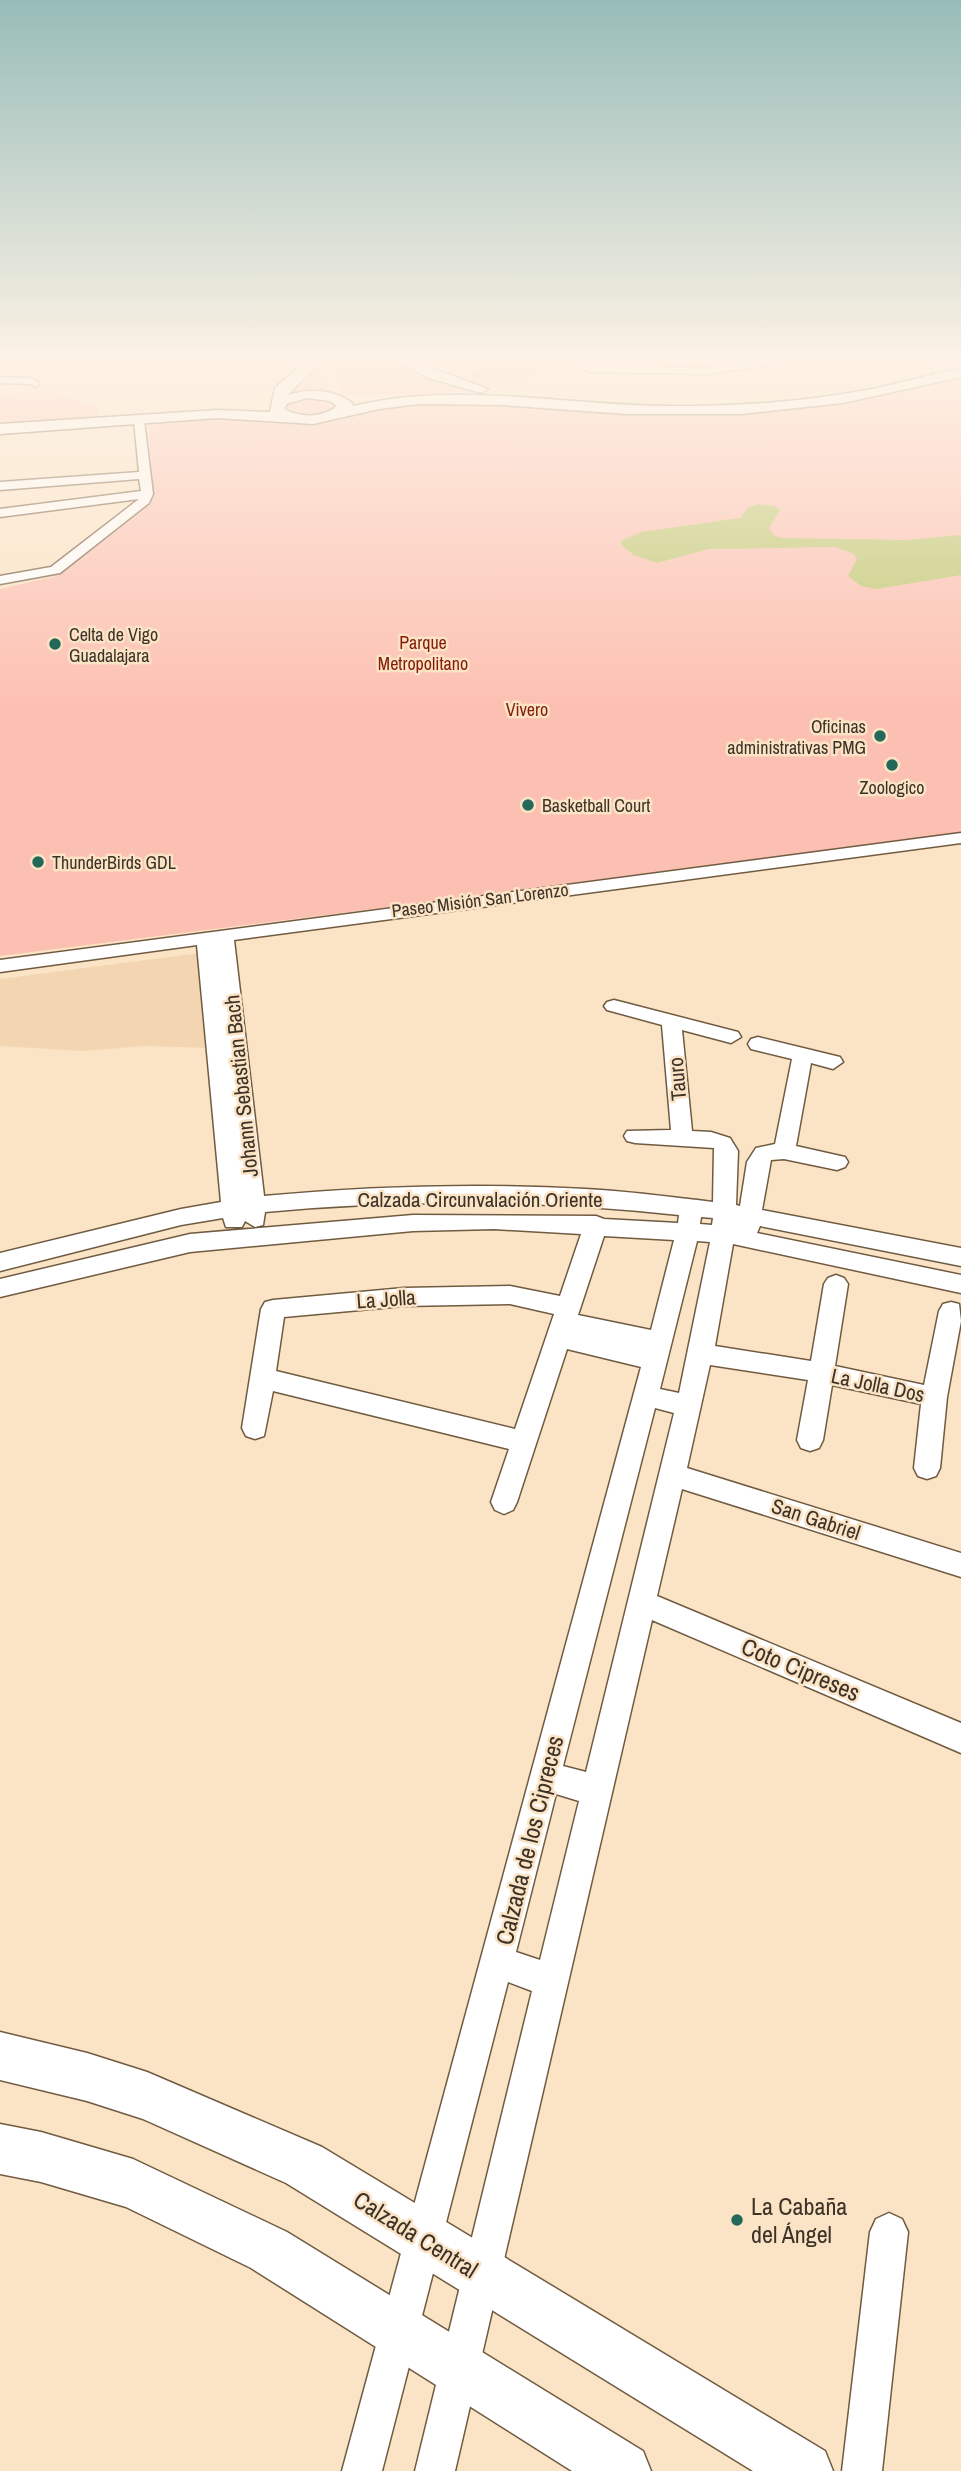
<svg xmlns="http://www.w3.org/2000/svg" width="961" height="2471" viewBox="0 0 961 2471" font-family="'Archivo Narrow',sans-serif">
	<style>
		.built { fill: #f3d6b1 }
		.green { fill: #fcc0b2 }
		.water { fill: #bdc770 }
		.lines { fill: none; stroke-linecap: round; stroke-linejoin: round }
		.street-casing { stroke: #705b41; stroke-width: 3 }
		.secondary-casing { stroke: #705b41; stroke-width: 3 }
		.street { fill: #fff; fill-rule: evenodd }
		.secondary { fill: #fff; fill-rule: evenodd }
		.poi-dot { fill: #246859; stroke: #fbe3c5; stroke-width: 2.5 }
		.labels { text-anchor: middle; dominant-baseline: central; stroke-width: 5; stroke-linejoin: round; paint-order: stroke }
		.far-poi-label { font-size: 18px; fill: #3c3227; stroke: #fbe3c5; text-anchor: start }
		.far-park-label { font-size: 18px; fill: #841c08; stroke: #fbe3c5 }
		.far-street-label { font-size: 18px; fill: #3c3227; stroke: #fbe3c5 }
		.street-label { font-size: 21px; fill: #3c3227; stroke: #fbe3c5 }
		.near-street-label { font-size: 24px; fill: #3c3227; stroke: #fbe3c5 }
		.near-poi-label { font-size: 24px; fill: #3c3227; stroke: #fbe3c5; text-anchor: start }
	</style>
	<rect width="100%" height="100%" fill="#fbe3c5"/>
	<polygon class="built" points="200,953 211,1048 145,1046 83,1051 0,1046 0,979"/>
	<g class="green">
		<polygon points="320,361 328,361 319,373 329,393 282,396"/>
		<polygon points="346,361 398,361 444,381 485,392 350,395 340,391 334,377"/>
		<polygon points="502,361 552,361 504,390 457,378"/>
		<polygon points="961,377 961,835 0,956 0,589 56,576 152,500 149,425 251,416 310,421 397,403 514,405 622,414 736,413 847,401"/>
		<polygon points="51,391 68,399 97,404 98,420 0,427 0,394"/>
		<polygon points="324,397 338,405 333,411 310,416 285,409 287,403 298,398"/>
	</g>
	<polygon class="water" points="759,504 775,506 780,510 769,528 774,536 784,538 906,540 961,535 961,575 876,589 861,586 848,576 857,559 854,554 835,547 709,549 657,563 634,555 622,546 621,541 641,532 740,518 749,507"/>
	<g class="lines">
		<g class="street-casing">
			<g id="street">
				<polygon points="771,361 801,361 707,374 588,372 583,369 588,366 707,368"/>
				<polygon points="947,361 959,361 941,372 933,372 933,368"/>
				<polygon points="0,377 33,378 40,384 35,387 30,384 0,383"/>
				<polygon points="139,417 144,420 153,494 149,503 60,573 0,584 0,576 51,567 139,499 0,517 0,509 141,491 139,479 0,490 0,482 139,472 134,420"/>
				<path d="M961,833V843L234,940L264,1196C370,1186 479,1183 585,1189C628,1191 671,1197 713,1202L714,1148L635,1143L627,1141L624,1136L627,1131L671,1130L662,1025L607,1010L604,1006L607,1002L614,1000L738,1032L741,1037L731,1043L682,1030L692,1131L711,1132L730,1138L738,1151L736,1205L740,1206L747,1162L756,1148L775,1144L792,1059L751,1049L748,1044L751,1039L758,1037L840,1057L843,1062L833,1069L811,1063L796,1146L845,1157L848,1162L845,1167L837,1170L784,1159L771,1160L762,1210L961,1248V1266L760,1226L757,1233L961,1275V1293L733,1244L715,1346L811,1361L824,1284L828,1278L836,1275L844,1278L848,1284L835,1366L924,1385L939,1311L943,1304L951,1302L959,1304L961,1321L947,1397L940,1468L936,1476L927,1479L918,1476L914,1468L921,1404L832,1385L823,1440L819,1448L810,1451L801,1448L797,1440L808,1380L710,1365L687,1468L961,1553V1577L682,1489L657,1596L961,1723V1753L652,1620L455,2471H415L532,1991L508,1982L382,2471H342L641,1367L567,1349L517,1502L513,1510L504,1514L495,1510L491,1502L509,1449L273,1391L264,1436L255,1439L246,1436L242,1428L261,1309L265,1302L273,1300L404,1288L510,1286L560,1296L581,1234L494,1229L413,1231L190,1252L0,1297V1279L190,1234L413,1215L596,1216L604,1219L678,1223L679,1215C541,1200 403,1199 265,1212L263,1225L255,1227L245,1221L242,1227H226L223,1218L181,1225L0,1271V1253L181,1209L221,1202L197,945L0,972V960ZM701,1217L713,1218L712,1225L700,1224ZM604,1236L674,1240L651,1330L578,1315ZM697,1241L710,1242L679,1393L660,1389ZM510,1304L554,1314L515,1429L276,1371L284,1317L404,1306ZM655,1408L674,1413L586,1772L563,1766ZM556,1794L579,1801L540,1960L516,1952Z"/>
				<polygon points="889,2213 902,2219 908,2232 882,2471 842,2471 870,2232 876,2219"/>
			</g>
		</g>
		<g class="secondary-casing">
			<g id="secondary">
				<path d="M306,361H321L288,395C310,388 331,389 351,402L353,406C456,381 561,405 666,406C733,407 801,402 867,390C899,384 929,374 961,369V377L843,403L742,414H626L502,405L419,404L379,409L313,424L217,418L0,434V424L217,410L270,412L275,388ZM306,398L330,401L337,406C322,418 301,418 284,409L287,404Z"/>
				<polygon points="395,361 413,361 488,389 481,393 429,378"/>
				<polygon points="0,2032 87,2053 147,2072 322,2147 825,2451 833,2471 753,2471 286,2183 143,2119 87,2101 0,2080"/>
				<polygon points="0,2124 41,2132 133,2159 287,2232 643,2451 651,2471 572,2471 251,2268 126,2207 41,2182 0,2174"/>
			</g>
		</g>
		<use href="#street" class="street"/>
		<use href="#secondary" class="secondary"/>
	</g>
	<linearGradient id="sky" x2="0" y2="1"><stop stop-color="#97bcb8"/><stop offset="0.51" stop-color="#fdf2e5"/><stop offset="1" stop-color="#fdf2e5" stop-opacity="0"/></linearGradient>
	<rect width="961" height="707" fill="url(#sky)"/>
	<g class="poi-dot">
		<circle cx="55" cy="644" r="7"/>
		<circle cx="880" cy="736" r="7"/>
		<circle cx="892" cy="765" r="7"/>
		<circle cx="528" cy="805" r="7"/>
		<circle cx="38" cy="862" r="7"/>
		<circle cx="737" cy="2220" r="7"/>
	</g>
	<g class="labels">
		<g class="far-poi-label">
			<text x="69" y="634">Celta de Vigo<tspan x="69" dy="21">Guadalajara</tspan></text>
			<text x="866" y="726" text-anchor="end">Oficinas<tspan x="866" dy="21">administrativas PMG</tspan></text>
			<text x="892" y="787" text-anchor="middle">Zoologico</text>
			<text x="542" y="805">Basketball Court</text>
			<text x="52" y="862">ThunderBirds GDL</text>
		</g>
		<g class="far-park-label">
			<text x="423" y="642">Parque<tspan x="423" dy="21">Metropolitano</tspan></text>
			<text x="527" y="709">Vivero</text>
		</g>
		<g class="far-street-label">
			<text transform="translate(480 900) rotate(-7)">Paseo Misión San Lorenzo</text>
		</g>
		<g class="street-label">
			<text transform="translate(677 1079) rotate(-95)">Tauro</text>
			<text transform="translate(241 1086) rotate(-96)">Johann Sebastian Bach</text>
			<text x="480" y="1199">Calzada Circunvalación Oriente</text>
			<text transform="translate(386 1299) rotate(-4)">La Jolla</text>
			<text transform="translate(878 1385) rotate(12)">La Jolla Dos</text>
			<text transform="translate(816 1519) rotate(18)">San Gabriel</text>
		</g>
		<g class="near-street-label">
			<text transform="translate(801 1669) rotate(23)">Coto Cipreses</text>
			<text transform="translate(529 1840) rotate(-76)">Calzada de los Cipreces</text>
			<text transform="translate(416 2234) rotate(32)">Calzada Central</text>
		</g>
		<g class="near-poi-label">
			<text x="751" y="2206">La Cabaña<tspan x="751" dy="28">del Ángel</tspan></text>
		</g>
	</g>
</svg>
